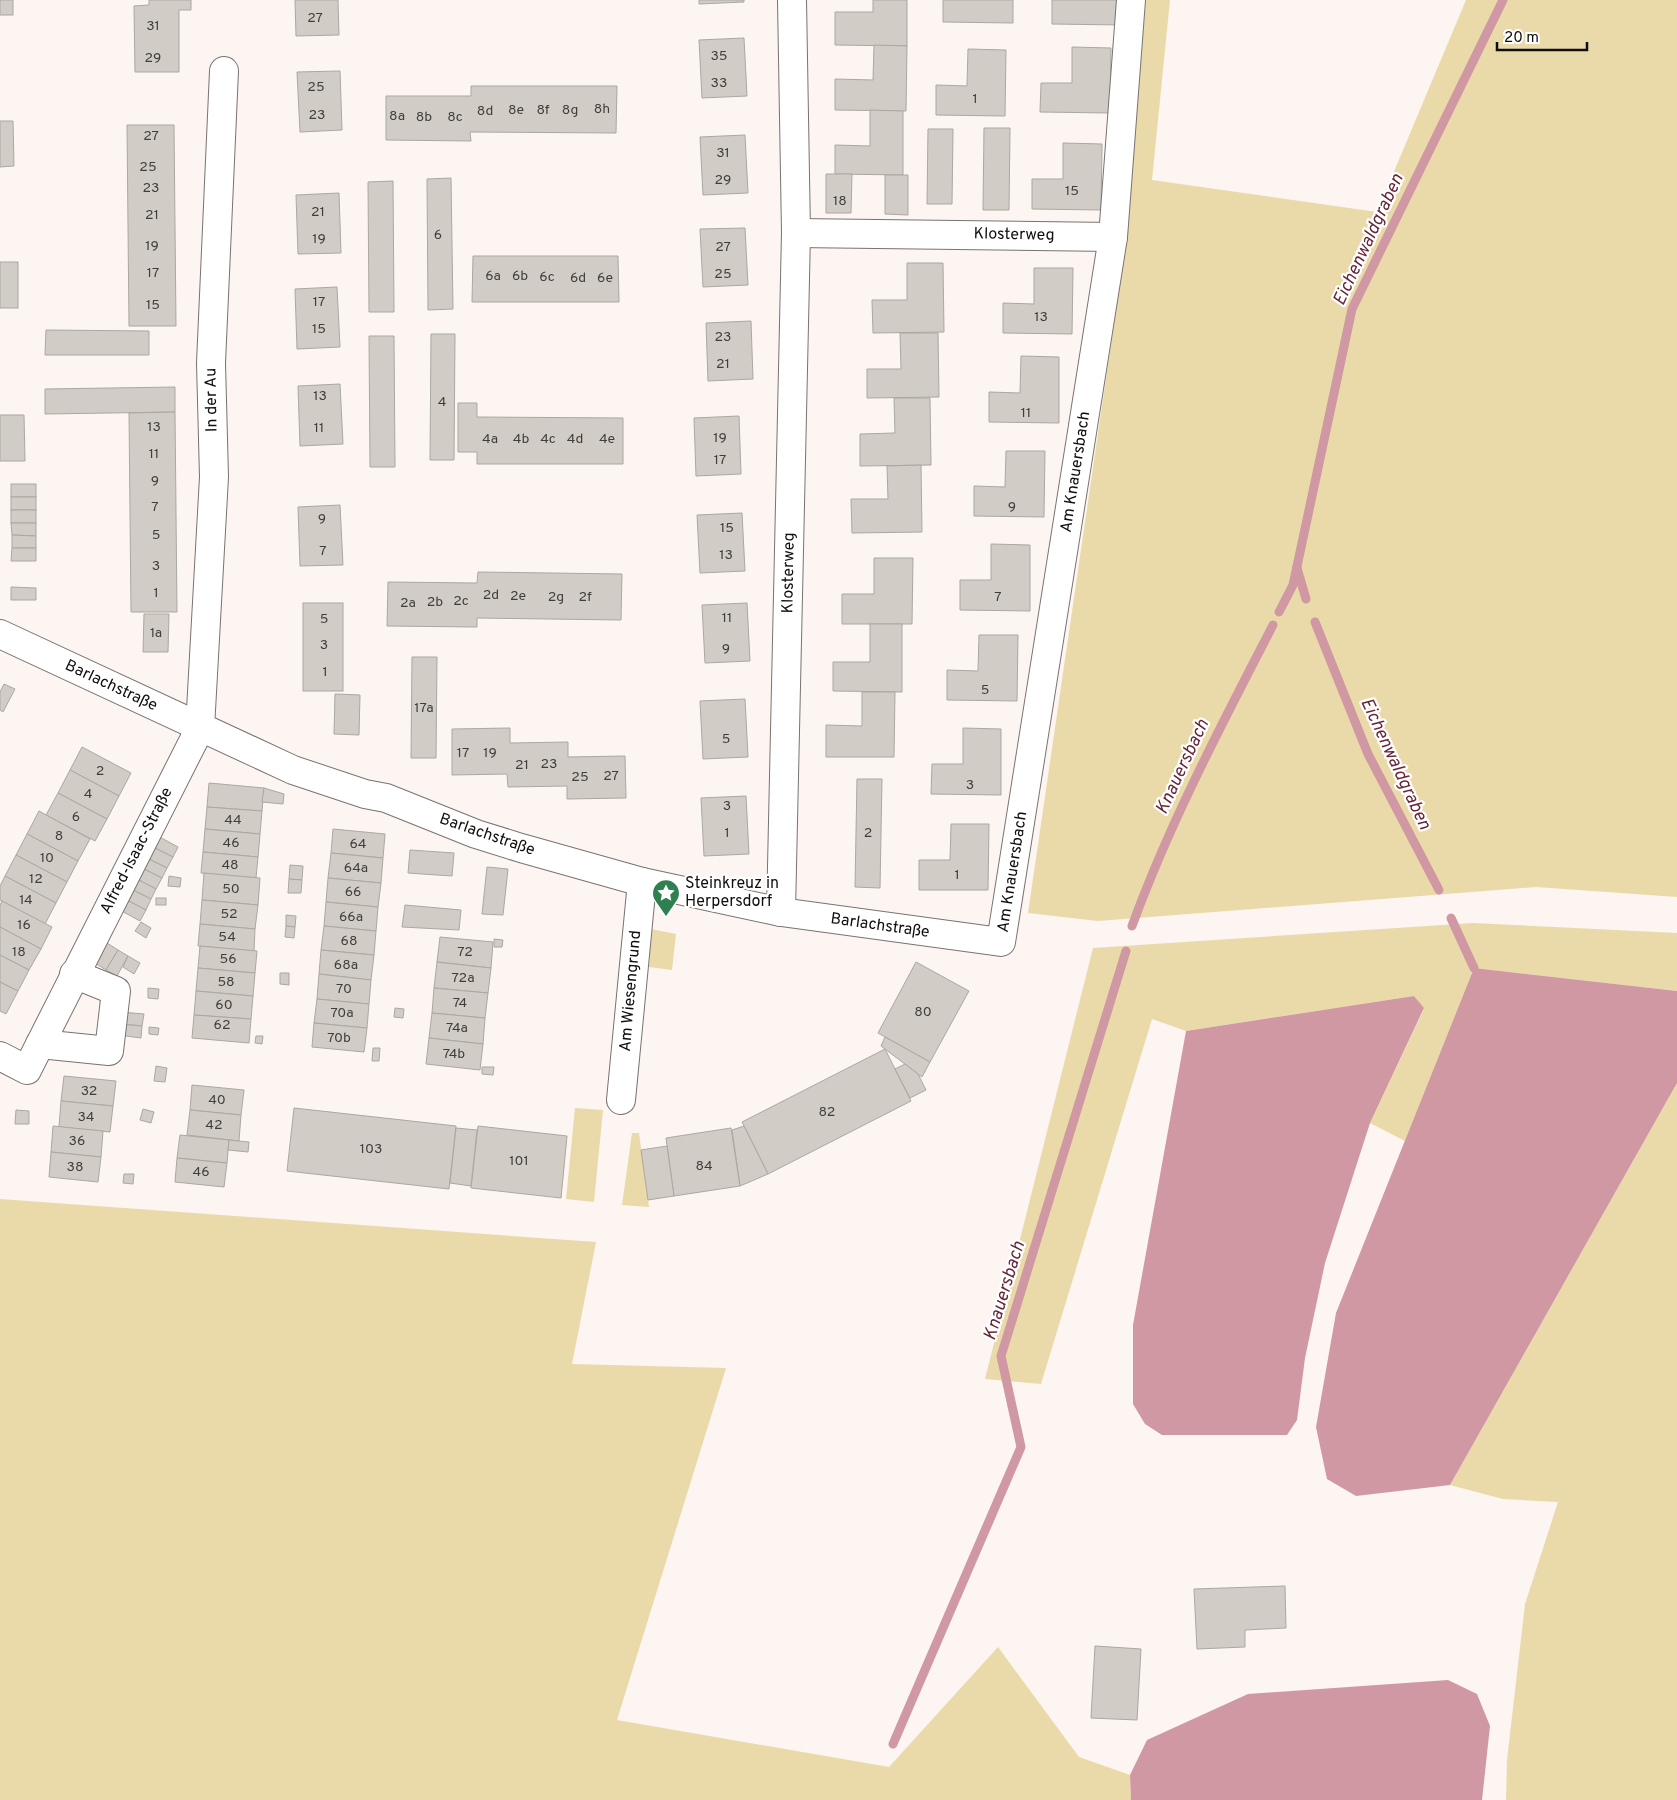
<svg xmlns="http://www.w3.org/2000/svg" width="1677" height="1800" viewBox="0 0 1677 1800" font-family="Overpass,sans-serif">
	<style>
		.green { fill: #eadaaa }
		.water { fill: #cf98a2 }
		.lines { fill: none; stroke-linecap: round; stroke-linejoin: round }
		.stream { stroke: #cf98a2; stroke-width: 9 }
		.building { fill: #d1ccc6; stroke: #aba7a1 }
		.minor-casing { stroke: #797370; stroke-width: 30 }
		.minor { stroke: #fff; stroke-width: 28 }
		.labels { text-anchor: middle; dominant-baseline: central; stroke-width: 4.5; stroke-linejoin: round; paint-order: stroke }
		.number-label { font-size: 14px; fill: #403e3b }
		.street-label { font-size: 16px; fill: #100e0d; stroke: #fff }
		.poi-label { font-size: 16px; fill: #100e0d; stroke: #fff; text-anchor: start }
		.water-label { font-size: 18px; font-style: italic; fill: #682537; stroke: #fff }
	</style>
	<rect width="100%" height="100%" fill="#fcf5f1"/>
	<g class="green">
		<polygon points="1146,0 1170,0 1152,180 1377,212 1466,0 1677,0 1677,897 1536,887 1098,921 1028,913 1125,248"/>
		<polygon points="1473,923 1677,933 1677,991 1474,968 1405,1141 1370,1123 1424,1009 1414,996 1186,1031 1152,1019 1041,1384 985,1379 1093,948"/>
		<polygon points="651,929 676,934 672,970 649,967"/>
		<polygon points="1677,1083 1677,1800 1506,1800 1507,1760 1525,1604 1558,1502 1503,1499 1450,1485"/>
		<polygon points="575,1108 603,1110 594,1202 566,1199"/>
		<polygon points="632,1133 639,1133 649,1207 622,1205"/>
		<polygon points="0,1199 596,1242 572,1364 726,1368 617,1720 889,1767 998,1647 1079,1757 1130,1775 1131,1800 0,1800"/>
	</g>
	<g class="water">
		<polygon points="1474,968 1677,991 1677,1083 1450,1485 1356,1496 1327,1479 1316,1427 1336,1313"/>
		<polygon points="1414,996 1424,1008 1370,1123 1325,1263 1305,1358 1297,1420 1287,1435 1162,1435 1145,1424 1133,1404 1133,1325 1186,1031"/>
		<polygon points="1448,1680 1477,1694 1490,1726 1482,1800 1131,1800 1130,1775 1147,1740 1248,1694"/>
	</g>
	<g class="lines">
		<g class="stream">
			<polyline points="1297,568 1306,599"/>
			<polyline points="1279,612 1293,585 1352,309 1503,0"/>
			<polyline points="1315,622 1368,754 1439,890"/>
			<polyline points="1451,918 1474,968"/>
			<path d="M1132,926C1170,822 1222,724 1273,625"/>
			<polyline points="893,1744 1021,1447 1001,1356 1126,951"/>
		</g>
	</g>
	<g class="building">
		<rect x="0" y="0" width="13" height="15"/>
		<polygon points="149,0 191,0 191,10 179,10 179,72 135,72 134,6 149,5"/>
		<polygon points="295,0 338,0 339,35 296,36"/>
		<polygon points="699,0 744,0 744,2 699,4"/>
		<polygon points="873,0 907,0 907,46 835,45 835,12 873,12"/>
		<polygon points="943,0 1013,0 1013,23 943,22"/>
		<polygon points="1052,0 1122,0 1122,25 1052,24"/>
		<polygon points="744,38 747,96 702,98 699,40"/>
		<polygon points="874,45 907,46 906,111 835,110 835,79 873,80"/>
		<polygon points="1072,47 1111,48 1110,113 1040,112 1041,83 1072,83"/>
		<polygon points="968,49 1006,50 1005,116 936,115 936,85 967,86"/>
		<polygon points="340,71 342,130 300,132 297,72"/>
		<polygon points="471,86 617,86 616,133 470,132 471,141 386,140 386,96 471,96"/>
		<polygon points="870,110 903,111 903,175 835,174 835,145 870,146"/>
		<polygon points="0,121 13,121 14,166 0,167"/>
		<polygon points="127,125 174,125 176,326 129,326"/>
		<polygon points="984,128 1010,128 1009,210 983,210"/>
		<polygon points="928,129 953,129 952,204 927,204"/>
		<polygon points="745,135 748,193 703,195 700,137"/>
		<polygon points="1063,143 1102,144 1101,210 1032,209 1032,179 1063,179"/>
		<polygon points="826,174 852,174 851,213 826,213"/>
		<polygon points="885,175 908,175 908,215 885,214"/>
		<polygon points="451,178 453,309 428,310 427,179"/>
		<polygon points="393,181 394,312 369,312 368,182"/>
		<polygon points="339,193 341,253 298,254 296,195"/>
		<polygon points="745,228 748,285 703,287 700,229"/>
		<polygon points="473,256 618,256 619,302 472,302"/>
		<rect x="0" y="262" width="18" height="46"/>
		<polygon points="907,263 943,263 944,332 873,333 872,300 907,300"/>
		<polygon points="1034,268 1073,268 1072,334 1003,333 1003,303 1034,304"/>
		<polygon points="337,287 340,347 297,349 295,289"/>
		<polygon points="751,321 753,379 708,381 706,323"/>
		<polygon points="46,330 149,331 149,355 45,355"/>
		<polygon points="900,333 938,333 939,397 867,398 867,369 901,369"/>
		<polygon points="431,334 455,334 454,460 430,460"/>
		<polygon points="369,336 394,336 395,467 370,467"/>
		<polygon points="1021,356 1059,357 1059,423 989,422 989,392 1020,393"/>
		<polygon points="340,384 343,444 300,446 298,386"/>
		<polygon points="175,387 175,412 45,414 45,389"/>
		<polygon points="894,398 930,398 931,465 860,466 860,434 895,433"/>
		<polygon points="458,403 477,403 477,417 623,418 623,464 477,464 477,452 458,452"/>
		<polygon points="175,412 177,612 131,612 129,413"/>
		<polygon points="0,415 24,415 25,461 0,461"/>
		<polygon points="739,416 741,474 696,476 694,418"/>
		<polygon points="1006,451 1045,451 1044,517 974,516 974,486 1005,487"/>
		<polygon points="921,465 922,532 852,533 851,499 888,499 887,466"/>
		<rect x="11" y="484" width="25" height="13"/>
		<rect x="11" y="497" width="25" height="13"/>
		<polygon points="340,505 343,565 300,566 298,507"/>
		<rect x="11" y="510" width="25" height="13"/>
		<polygon points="742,513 745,571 700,573 697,515"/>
		<polygon points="11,523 36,523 36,536 12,535"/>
		<polygon points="12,535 36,536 36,548 12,548"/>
		<polygon points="991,544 1030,545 1030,611 960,610 960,580 991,580"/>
		<polygon points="12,548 36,548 36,561 11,561"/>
		<polygon points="874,558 913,558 912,624 842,624 842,594 874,594"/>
		<polygon points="478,572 622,574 621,620 477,618 477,627 387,626 388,582 477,583"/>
		<polygon points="11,587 36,588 36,600 11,600"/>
		<rect x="303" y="603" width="40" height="88"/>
		<polygon points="747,603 750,661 705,663 702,605"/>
		<polygon points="144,614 169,614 168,652 143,652"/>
		<polygon points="870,624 902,624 902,692 833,691 833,662 870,662"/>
		<polygon points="979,635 1018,635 1017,701 947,700 947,670 978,671"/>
		<polygon points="412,657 437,657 436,758 411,758"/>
		<polygon points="4,684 15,689 3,712 0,710 0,692"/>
		<polygon points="862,692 895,692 894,757 826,757 826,725 862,726"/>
		<polygon points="335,694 360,695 359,735 334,734"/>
		<polygon points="745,699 748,757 703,759 700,701"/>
		<polygon points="510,728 510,743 568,742 568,757 625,756 626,798 567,799 567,786 508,787 507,774 452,775 452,729"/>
		<polygon points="963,728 1001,729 1001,795 931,794 932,764 963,764"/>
		<polygon points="82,747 131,773 119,796 70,770"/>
		<polygon points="70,770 119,796 107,819 58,793"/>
		<polygon points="857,779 882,779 880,888 855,887"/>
		<polygon points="209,783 264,788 262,811 207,807"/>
		<polygon points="264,788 284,794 283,804 262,802"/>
		<polygon points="58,793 107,819 95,841 46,815"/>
		<polygon points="746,796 749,854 704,856 701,798"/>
		<polygon points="207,807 262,811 260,834 205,829"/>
		<polygon points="39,811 90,839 78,861 27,834"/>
		<polygon points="951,824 989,824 988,890 919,890 919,860 950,860"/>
		<polygon points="205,829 260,834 258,857 203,852"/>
		<polygon points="333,829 385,834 383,858 331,853"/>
		<polygon points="27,834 78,861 67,882 16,855"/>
		<polygon points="156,835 178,847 173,857 151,846"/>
		<polygon points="151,846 173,857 167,868 145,857"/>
		<polygon points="410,850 454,853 452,876 408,873"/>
		<polygon points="203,852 258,857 256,878 201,873"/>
		<polygon points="331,853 383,858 381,883 328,878"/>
		<polygon points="16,855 67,882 56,903 5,876"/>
		<polygon points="145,857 167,868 162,878 140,867"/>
		<polygon points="290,865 303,866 302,880 289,879"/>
		<polygon points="140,867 162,878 156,889 135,878"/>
		<polygon points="487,867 508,869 503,915 482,914"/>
		<polygon points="204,873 260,878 258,905 202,900"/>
		<polygon points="5,876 56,903 45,924 0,900 0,886"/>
		<polygon points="169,876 181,878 180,887 168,886"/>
		<polygon points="135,878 156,889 151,899 129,888"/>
		<polygon points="328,878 381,883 378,907 326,902"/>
		<polygon points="289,879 302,880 301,893 288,893"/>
		<polygon points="129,888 151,899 146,910 123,898"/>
		<polygon points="123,898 146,910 140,921 118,909"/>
		<rect x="156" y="898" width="10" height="7"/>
		<polygon points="202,900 258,905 255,929 200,924"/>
		<polygon points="2,901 52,927 41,949 0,927 0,905"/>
		<polygon points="326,902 378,907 376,931 324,926"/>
		<polygon points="405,905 461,910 459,930 402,927"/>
		<polygon points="286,915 296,916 295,927 286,926"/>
		<polygon points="141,922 151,928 146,938 135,931"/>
		<polygon points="200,924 255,929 254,951 198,946"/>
		<polygon points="286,926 295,927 294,938 285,937"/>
		<polygon points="324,926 376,931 374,955 321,950"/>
		<polygon points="0,927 41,949 29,970 0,955"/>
		<polygon points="440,937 493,942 491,968 437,962"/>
		<polygon points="494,939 503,940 502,947 494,947"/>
		<polygon points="107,943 118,950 106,970 95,963"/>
		<polygon points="200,946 257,951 255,973 198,968"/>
		<polygon points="118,950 128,956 117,976 106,970"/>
		<polygon points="321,950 374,955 371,980 319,974"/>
		<polygon points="0,955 29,970 18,991 0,982"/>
		<polygon points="128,956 140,963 134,974 123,967"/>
		<polygon points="437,962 491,968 488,993 434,988"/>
		<polygon points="916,962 969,991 930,1062 878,1033"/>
		<polygon points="198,968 255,973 253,996 196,991"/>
		<polygon points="280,973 289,973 289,985 280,984"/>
		<polygon points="319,974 371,980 369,1004 317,999"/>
		<polygon points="0,982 18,991 6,1014 0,1011"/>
		<polygon points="148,988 159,989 158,999 148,998"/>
		<polygon points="434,988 488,993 485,1018 432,1013"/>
		<polygon points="196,991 253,996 251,1019 194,1015"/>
		<polygon points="317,999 369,1004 367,1028 314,1023"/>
		<polygon points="395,1008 404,1009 403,1018 394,1017"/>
		<polygon points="121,1012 144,1014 142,1026 120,1024"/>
		<polygon points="432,1013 485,1018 483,1044 429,1038"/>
		<polygon points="194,1015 251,1019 249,1043 192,1038"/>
		<polygon points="314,1023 367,1028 364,1052 312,1047"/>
		<polygon points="120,1024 142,1026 141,1038 118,1035"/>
		<polygon points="149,1027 159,1028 158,1035 149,1034"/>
		<polygon points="256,1036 263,1036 262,1044 255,1043"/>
		<polygon points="885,1037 930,1062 922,1077 881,1046"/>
		<polygon points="429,1038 483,1044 480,1070 426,1064"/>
		<polygon points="373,1048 380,1048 379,1061 372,1061"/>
		<polygon points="885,1049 911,1101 768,1174 742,1122"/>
		<polygon points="905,1064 918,1074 926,1090 910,1098 895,1069"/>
		<polygon points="156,1066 167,1068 165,1082 154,1081"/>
		<polygon points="482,1067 494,1067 493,1075 482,1074"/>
		<polygon points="64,1076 116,1081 113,1106 61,1101"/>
		<polygon points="192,1085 244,1090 241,1115 190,1110"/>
		<polygon points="61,1101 113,1106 110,1132 59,1127"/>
		<polygon points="294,1108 456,1126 449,1189 287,1171"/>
		<polygon points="143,1109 154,1112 151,1123 140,1120"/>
		<polygon points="16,1110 29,1111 29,1124 15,1124"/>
		<polygon points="190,1110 241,1115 239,1141 187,1135"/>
		<polygon points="53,1126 103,1131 101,1157 51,1152"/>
		<polygon points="478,1126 567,1136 561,1198 471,1188"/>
		<polygon points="744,1126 768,1174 740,1186 732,1130"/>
		<polygon points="456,1128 477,1130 471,1186 450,1183"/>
		<polygon points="731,1128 740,1186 674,1196 666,1138"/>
		<polygon points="180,1135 229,1140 227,1163 177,1158"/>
		<polygon points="229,1140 249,1142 248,1152 228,1150"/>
		<polygon points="667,1146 674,1196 648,1200 641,1150"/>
		<polygon points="51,1152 101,1157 98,1182 49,1177"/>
		<polygon points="177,1158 227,1163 224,1187 175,1182"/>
		<polygon points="124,1174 134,1174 133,1184 123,1183"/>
		<polygon points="1285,1586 1286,1628 1245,1630 1245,1647 1197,1649 1194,1589"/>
		<polygon points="1095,1646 1141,1649 1137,1720 1091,1718"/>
	</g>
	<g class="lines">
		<g class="minor-casing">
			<g id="minor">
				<polyline points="796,233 1113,237"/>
				<polyline points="0,634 293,770 365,794 386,798 476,834 521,848 642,882 781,912 1001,942 1113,237 1131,0"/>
				<polyline points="781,912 796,233 792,0"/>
				<polyline points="40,1044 109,1051 116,991 74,974"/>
				<polyline points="0,1056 27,1070 200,728 214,477 211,363 224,71"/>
				<polyline points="621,1100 642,882"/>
			</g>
		</g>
		<use href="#minor" class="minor"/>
	</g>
	<defs>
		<g id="sight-pin" transform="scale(1.4375)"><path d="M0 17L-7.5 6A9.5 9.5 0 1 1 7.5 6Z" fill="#2f8051" stroke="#fff"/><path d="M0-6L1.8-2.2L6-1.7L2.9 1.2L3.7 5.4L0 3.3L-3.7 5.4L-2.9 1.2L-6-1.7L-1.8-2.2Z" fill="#fff"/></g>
	</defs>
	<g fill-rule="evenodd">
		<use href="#sight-pin" x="666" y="893"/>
	</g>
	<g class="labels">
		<g class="number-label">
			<text x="315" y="18">27</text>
			<text x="153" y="26">31</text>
			<text x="719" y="56">35</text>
			<text x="153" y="58">29</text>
			<text x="719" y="83">33</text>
			<text x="316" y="87">25</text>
			<text x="975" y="99">1</text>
			<text x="602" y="109">8h</text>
			<text x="516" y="110">8e</text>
			<text x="543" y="110">8f</text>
			<text x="570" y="110">8g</text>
			<text x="485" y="111">8d</text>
			<text x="317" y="115">23</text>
			<text x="397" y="116">8a</text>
			<text x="424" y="117">8b</text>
			<text x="455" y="117">8c</text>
			<text x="151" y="136">27</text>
			<text x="723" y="153">31</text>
			<text x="148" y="167">25</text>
			<text x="723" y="180">29</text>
			<text x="151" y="188">23</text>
			<text x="1072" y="191">15</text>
			<text x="840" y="201">18</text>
			<text x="318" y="212">21</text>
			<text x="152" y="215">21</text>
			<text x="438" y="235">6</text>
			<text x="319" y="239">19</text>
			<text x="152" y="246">19</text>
			<text x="723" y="247">27</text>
			<text x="153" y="273">17</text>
			<text x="723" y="274">25</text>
			<text x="493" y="276">6a</text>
			<text x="520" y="276">6b</text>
			<text x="547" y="277">6c</text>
			<text x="578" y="278">6d</text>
			<text x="605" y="278">6e</text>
			<text x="319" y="302">17</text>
			<text x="153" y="305">15</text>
			<text x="1041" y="317">13</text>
			<text x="319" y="329">15</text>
			<text x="723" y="337">23</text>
			<text x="723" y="364">21</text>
			<text x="320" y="396">13</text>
			<text x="442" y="402">4</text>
			<text x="1026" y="413">11</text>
			<text x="154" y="427">13</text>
			<text x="319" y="428">11</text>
			<text x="720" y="438">19</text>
			<text x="490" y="439">4a</text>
			<text x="521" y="439">4b</text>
			<text x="548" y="439">4c</text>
			<text x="575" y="439">4d</text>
			<text x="607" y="439">4e</text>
			<text x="154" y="454">11</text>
			<text x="720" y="460">17</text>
			<text x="155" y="481">9</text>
			<text x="155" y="507">7</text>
			<text x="1012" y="507">9</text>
			<text x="322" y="519">9</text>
			<text x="727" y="528">15</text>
			<text x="156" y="535">5</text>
			<text x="323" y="551">7</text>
			<text x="726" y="555">13</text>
			<text x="156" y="566">3</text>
			<text x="156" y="593">1</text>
			<text x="491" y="595">2d</text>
			<text x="518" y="596">2e</text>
			<text x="556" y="597">2g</text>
			<text x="585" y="597">2f</text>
			<text x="998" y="597">7</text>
			<text x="461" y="601">2c</text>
			<text x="435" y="602">2b</text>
			<text x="408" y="603">2a</text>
			<text x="727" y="618">11</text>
			<text x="324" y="619">5</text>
			<text x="156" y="633">1a</text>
			<text x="324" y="645">3</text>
			<text x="726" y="649">9</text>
			<text x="325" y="672">1</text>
			<text x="985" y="690">5</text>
			<text x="424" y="708">17a</text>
			<text x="726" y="739">5</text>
			<text x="463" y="753">17</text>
			<text x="490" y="753">19</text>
			<text x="549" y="764">23</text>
			<text x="522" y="765">21</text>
			<text x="100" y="771">2</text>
			<text x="611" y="776">27</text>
			<text x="580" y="777">25</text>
			<text x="970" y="785">3</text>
			<text x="88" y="794">4</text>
			<text x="727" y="806">3</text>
			<text x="76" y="817">6</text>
			<text x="233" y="820">44</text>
			<text x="727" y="833">1</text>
			<text x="868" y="833">2</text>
			<text x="59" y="836">8</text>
			<text x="231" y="843">46</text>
			<text x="358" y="844">64</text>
			<text x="47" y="858">10</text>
			<text x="230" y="865">48</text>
			<text x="356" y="868">64a</text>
			<text x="957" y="875">1</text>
			<text x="36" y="879">12</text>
			<text x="231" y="889">50</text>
			<text x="353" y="892">66</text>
			<text x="26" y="900">14</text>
			<text x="229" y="914">52</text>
			<text x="351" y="917">66a</text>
			<text x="24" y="925">16</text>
			<text x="227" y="937">54</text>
			<text x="349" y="941">68</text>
			<text x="19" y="952">18</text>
			<text x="465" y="952">72</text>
			<text x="228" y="959">56</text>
			<text x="346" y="965">68a</text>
			<text x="463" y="978">72a</text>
			<text x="226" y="982">58</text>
			<text x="344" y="989">70</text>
			<text x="460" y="1003">74</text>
			<text x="224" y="1005">60</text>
			<text x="923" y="1012">80</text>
			<text x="342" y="1013">70a</text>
			<text x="222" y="1025">62</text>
			<text x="457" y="1028">74a</text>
			<text x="339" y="1038">70b</text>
			<text x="454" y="1054">74b</text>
			<text x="89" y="1091">32</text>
			<text x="217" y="1100">40</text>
			<text x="827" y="1112">82</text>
			<text x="86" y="1117">34</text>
			<text x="214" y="1125">42</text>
			<text x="77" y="1141">36</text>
			<text x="371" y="1149">103</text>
			<text x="519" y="1161">101</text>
			<text x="704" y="1166">84</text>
			<text x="75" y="1167">38</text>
			<text x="201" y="1172">46</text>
		</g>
		<g class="street-label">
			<text transform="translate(1014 235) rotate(1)">Klosterweg</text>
			<text transform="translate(212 400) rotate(-91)">In der Au</text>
			<text transform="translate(1076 472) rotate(-81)">Am Knauersbach</text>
			<text transform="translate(789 573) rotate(-89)">Klosterweg</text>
			<text transform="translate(111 686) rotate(25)">Barlachstraße</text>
			<text transform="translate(487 835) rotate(19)">Barlachstraße</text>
			<text transform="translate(137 851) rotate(-63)">Alfred-Isaac-Straße</text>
			<text transform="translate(1013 872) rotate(-81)">Am Knauersbach</text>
			<text transform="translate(880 926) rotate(8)">Barlachstraße</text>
			<text transform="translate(631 991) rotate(-85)">Am Wiesengrund</text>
		</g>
		<g class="poi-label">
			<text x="685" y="884">Steinkreuz in<tspan x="685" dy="18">Herpersdorf</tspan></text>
		</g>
		<g class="water-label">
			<text transform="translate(1369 240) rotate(-65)">Eichenwaldgraben</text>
			<text transform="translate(1395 764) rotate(65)">Eichenwaldgraben</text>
			<text transform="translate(1183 767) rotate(-65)">Knauersbach</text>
			<text transform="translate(1005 1291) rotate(-73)">Knauersbach</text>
		</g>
	</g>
	<path d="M1497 42v8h90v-8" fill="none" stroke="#100e0d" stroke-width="2.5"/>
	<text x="1504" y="42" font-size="15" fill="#100e0d" stroke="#ffffff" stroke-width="4" paint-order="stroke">20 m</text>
</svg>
